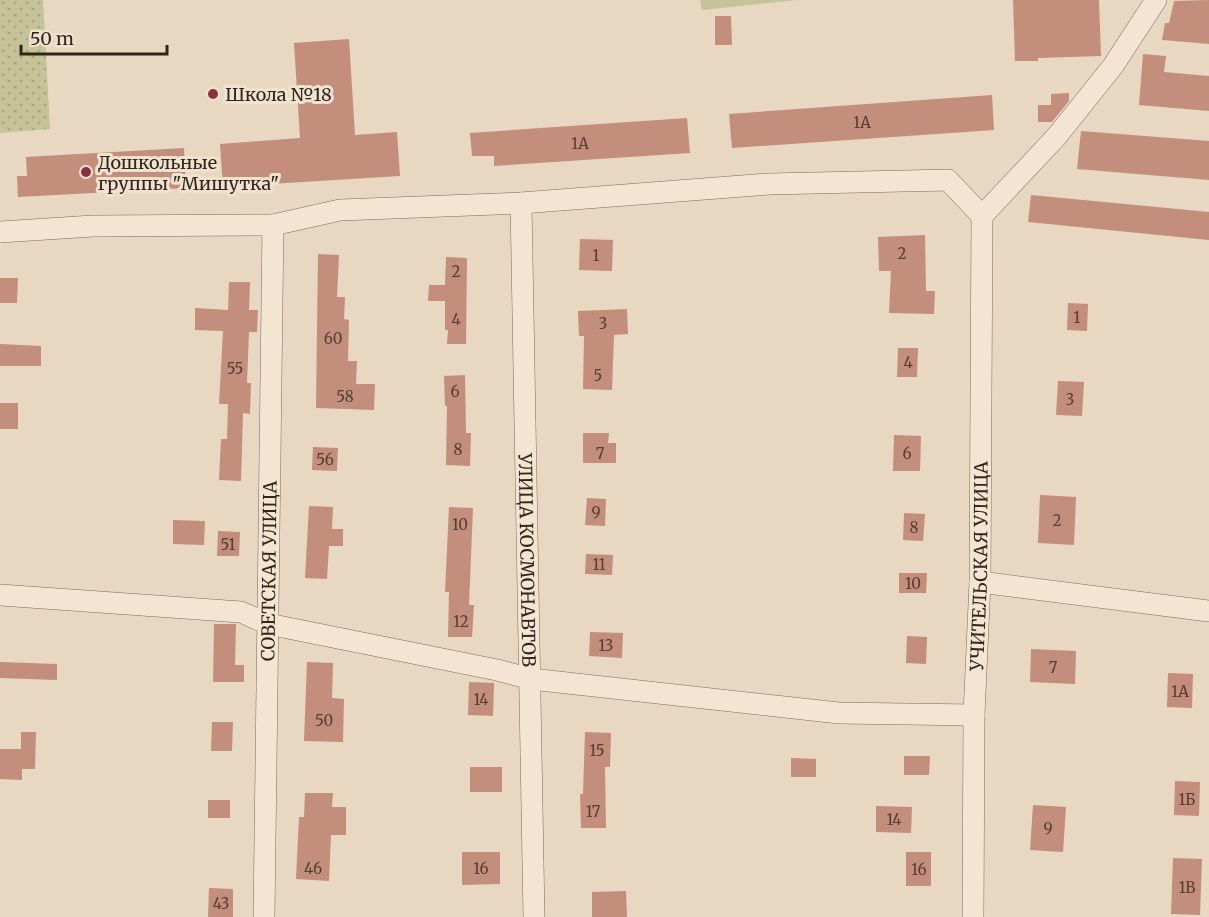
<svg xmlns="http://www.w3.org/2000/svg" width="1209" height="917" viewBox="0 0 1209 917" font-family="Merriweather,serif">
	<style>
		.grass { fill: url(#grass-dots) }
		.garden { fill: #c5c397 }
		.building { fill: #c38e7b }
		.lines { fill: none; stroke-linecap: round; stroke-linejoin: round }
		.street-casing { stroke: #80695b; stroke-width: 22 }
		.street { stroke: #f4e5d3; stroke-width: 21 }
		.poi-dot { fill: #89313f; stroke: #f1e2d0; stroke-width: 2 }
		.labels { text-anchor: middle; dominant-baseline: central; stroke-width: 6; stroke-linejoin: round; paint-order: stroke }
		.number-label { font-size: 15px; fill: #563e34 }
		.poi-label { font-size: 18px; fill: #31241d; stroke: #f1e2d0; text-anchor: start }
		.street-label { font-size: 18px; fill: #31241d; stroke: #f1e2d0 }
	</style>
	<defs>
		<pattern id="grass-dots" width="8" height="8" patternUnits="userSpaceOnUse" patternTransform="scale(1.5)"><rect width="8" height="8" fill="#c5c397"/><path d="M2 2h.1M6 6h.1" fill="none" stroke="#aaa782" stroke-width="1.8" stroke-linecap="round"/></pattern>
	</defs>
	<rect width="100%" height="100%" fill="#e8d7c1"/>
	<polygon class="grass" points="0,0 43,0 50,129 0,133"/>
	<polygon class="garden" points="700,0 797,0 702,10"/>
	<g class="building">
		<polygon points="1013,0 1099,0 1101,56 1038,58 1038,61 1015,61"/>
		<polygon points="1209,0 1209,44 1162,40 1165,23 1169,23 1174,1"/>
		<polygon points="715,16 731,16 732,45 715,45"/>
		<polygon points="349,39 355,135 397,132 400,176 223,187 220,144 300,138 294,43"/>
		<polygon points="1143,54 1166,56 1164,72 1209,76 1209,111 1139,105"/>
		<polygon points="1069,93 1069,101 1052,122 1038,122 1038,105 1051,105 1051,94"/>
		<polygon points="992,95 994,130 732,148 729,114"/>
		<polygon points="687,118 690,153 494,166 494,156 472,156 470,133"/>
		<polygon points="1081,131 1209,141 1209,180 1077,169"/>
		<polygon points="184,148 186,188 18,197 17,176 27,176 26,157"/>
		<polygon points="1031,195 1209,212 1209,240 1028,222"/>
		<polygon points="925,235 926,291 935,291 934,314 889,313 891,271 879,271 878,237"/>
		<polygon points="580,239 613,240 612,271 579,270"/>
		<polygon points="318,254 339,255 337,297 345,297 344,319 349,320 348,361 357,361 356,384 375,384 374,410 316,408"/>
		<polygon points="446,257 467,258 466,344 447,344 448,330 445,330 445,301 428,301 429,285 445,285"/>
		<polygon points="0,278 18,278 17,303 0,303"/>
		<polygon points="229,282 250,282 249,310 258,310 257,332 249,332 247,383 251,383 250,414 243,413 241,481 219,480 221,439 227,439 228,404 219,404 223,331 195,330 195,308 228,310"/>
		<polygon points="1068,303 1088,304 1087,331 1067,330"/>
		<polygon points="627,309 628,334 614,335 612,390 583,389 584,336 579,336 578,311"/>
		<polygon points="0,344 41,346 41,366 0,366"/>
		<polygon points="898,348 918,348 917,377 897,377"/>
		<polygon points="465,375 466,433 471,433 470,466 446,465 447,406 445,406 444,376"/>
		<polygon points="1058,381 1084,382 1082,416 1056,415"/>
		<rect x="0" y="403" width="18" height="26"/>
		<polygon points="583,433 609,433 608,443 616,443 616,463 583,463"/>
		<polygon points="894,435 921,436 920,471 893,471"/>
		<polygon points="313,447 338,448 337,471 312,470"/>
		<polygon points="1040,495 1076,497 1074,545 1038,543"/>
		<polygon points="587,498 606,499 605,526 585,525"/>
		<polygon points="309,506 333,507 332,529 343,529 343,546 329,546 327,579 305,578"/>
		<polygon points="449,507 473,508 469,605 474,605 472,637 448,637 449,592 445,592"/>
		<polygon points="904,513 925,514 923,541 903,540"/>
		<polygon points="173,520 205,521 204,545 173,544"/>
		<polygon points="218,531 240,532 239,556 217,556"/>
		<polygon points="586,554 613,555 612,575 585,574"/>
		<polygon points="899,573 927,573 926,593 899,593"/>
		<polygon points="214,624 236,624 235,665 244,665 244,682 213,682"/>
		<polygon points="590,632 623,633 622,658 589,656"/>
		<polygon points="907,636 927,637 926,664 906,663"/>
		<polygon points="1031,649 1076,651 1075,684 1030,682"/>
		<polygon points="0,662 57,664 57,680 0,678"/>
		<polygon points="307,662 333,663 332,698 344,699 343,742 304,741"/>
		<polygon points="1168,673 1193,674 1192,708 1167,707"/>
		<polygon points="469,682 494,683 493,716 468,715"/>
		<polygon points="212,722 233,722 232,751 211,751"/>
		<polygon points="21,732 36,732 35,769 22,769 22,780 0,779 0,749 21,749"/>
		<polygon points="585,732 611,733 610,767 605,767 606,828 581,828 580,794 583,794"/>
		<polygon points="904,756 930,756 929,775 904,775"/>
		<polygon points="791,758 816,759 816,777 791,777"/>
		<rect x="470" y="767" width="32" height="25"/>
		<polygon points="1175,781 1200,782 1199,816 1174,815"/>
		<polygon points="305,793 333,793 332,807 346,807 346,835 331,835 329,881 296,879 299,817 304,817"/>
		<rect x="208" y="800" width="22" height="18"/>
		<polygon points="1033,805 1066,807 1063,852 1030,850"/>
		<polygon points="876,806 912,807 911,833 876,832"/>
		<polygon points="462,852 500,852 500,884 462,885"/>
		<rect x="906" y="852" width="25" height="34"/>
		<polygon points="1173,858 1202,859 1200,915 1171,914"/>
		<polygon points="209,888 233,889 233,917 208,917"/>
		<polygon points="626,891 627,917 592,917 592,892"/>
	</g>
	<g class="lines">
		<g class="street-casing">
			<g id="street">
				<path id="s1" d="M521,203L534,917"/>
				<polyline points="982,216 1057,136 1113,66 1156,0"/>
				<polyline points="0,232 93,226 273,225 340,210 521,203 769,184 948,180 982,216"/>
				<polyline points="980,582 1209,611"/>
				<polyline points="0,595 241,612 268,624 497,670 531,679 839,713 974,715"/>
				<path id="s2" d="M264,917L273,225"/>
				<path id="s3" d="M973,917L974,715L980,582L982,216"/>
			</g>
		</g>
		<use href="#street" class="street"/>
	</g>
	<g class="poi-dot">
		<circle cx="213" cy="94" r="6"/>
		<circle cx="86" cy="172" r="6"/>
	</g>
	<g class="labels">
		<g class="number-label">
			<text x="862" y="122">1А</text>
			<text x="580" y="143">1А</text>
			<text x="902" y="253">2</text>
			<text x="596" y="255">1</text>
			<text x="456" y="271">2</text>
			<text x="1077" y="317">1</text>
			<text x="456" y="319">4</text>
			<text x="603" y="323">3</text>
			<text x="333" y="338">60</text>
			<text x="908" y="362">4</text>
			<text x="235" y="368">55</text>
			<text x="598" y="375">5</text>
			<text x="455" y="391">6</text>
			<text x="345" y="396">58</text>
			<text x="1070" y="399">3</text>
			<text x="458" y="449">8</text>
			<text x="600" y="453">7</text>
			<text x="907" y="453">6</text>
			<text x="325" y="459">56</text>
			<text x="596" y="512">9</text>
			<text x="1057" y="520">2</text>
			<text x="460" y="524">10</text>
			<text x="914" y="527">8</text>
			<text x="228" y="544">51</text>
			<text x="599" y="564">11</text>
			<text x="913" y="583">10</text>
			<text x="461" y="621">12</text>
			<text x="606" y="645">13</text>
			<text x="1053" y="667">7</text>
			<text x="1180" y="691">1А</text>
			<text x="481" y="699">14</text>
			<text x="324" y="720">50</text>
			<text x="597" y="750">15</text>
			<text x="1187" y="799">1Б</text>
			<text x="593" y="811">17</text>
			<text x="894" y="819">14</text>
			<text x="1048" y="828">9</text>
			<text x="313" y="868">46</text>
			<text x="481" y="868">16</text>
			<text x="919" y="869">16</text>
			<text x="1187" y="887">1В</text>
			<text x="221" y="903">43</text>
		</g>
		<g class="poi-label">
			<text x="225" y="94">Школа №18</text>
			<text x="98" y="162">Дошкольные<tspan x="98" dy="21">группы "Мишутка"</tspan></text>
		</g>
		<g class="street-label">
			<text stroke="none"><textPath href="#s1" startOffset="357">УЛИЦА КОСМОНАВТОВ</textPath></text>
			<text stroke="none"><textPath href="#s3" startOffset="351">УЧИТЕЛЬСКАЯ УЛИЦА</textPath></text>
			<text stroke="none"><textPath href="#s2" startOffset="346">СОВЕТСКАЯ УЛИЦА</textPath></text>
		</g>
	</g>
	<path d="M21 45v9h146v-9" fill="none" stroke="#31241d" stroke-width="3"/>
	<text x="30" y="45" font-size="18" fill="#31241d" stroke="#f1e2d0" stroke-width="4.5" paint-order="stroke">50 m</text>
</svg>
